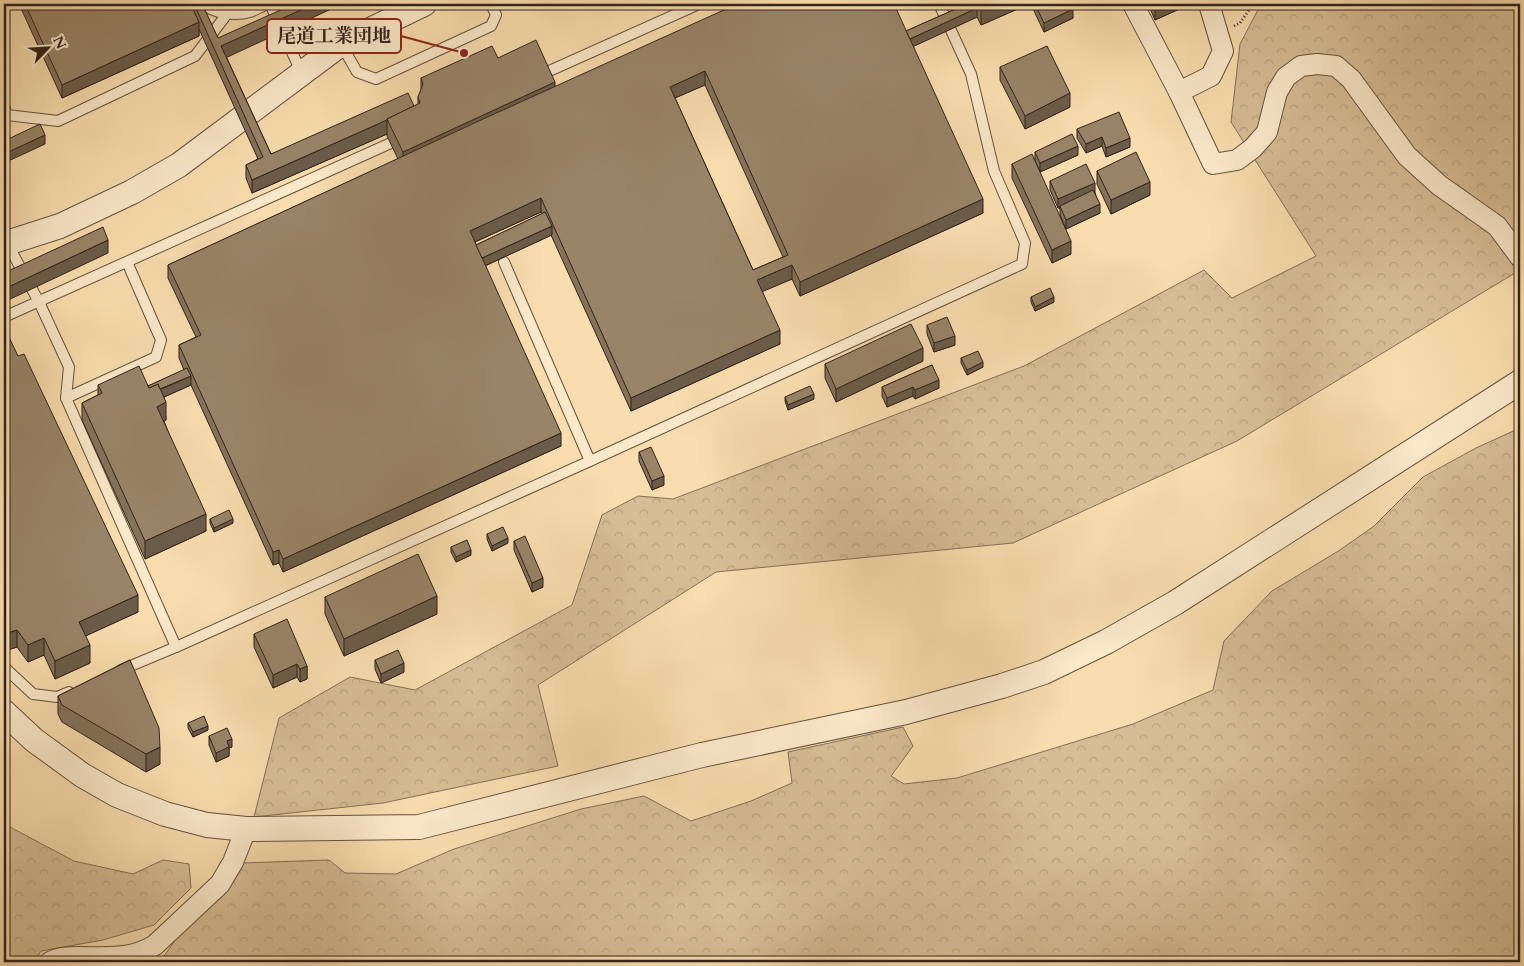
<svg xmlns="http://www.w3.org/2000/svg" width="1524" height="966" viewBox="0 0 1524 966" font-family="Cardo,'Noto Serif JP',serif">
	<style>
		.forest { fill: url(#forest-crowns); stroke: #847058 }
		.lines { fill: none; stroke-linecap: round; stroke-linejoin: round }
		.service-casing { stroke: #645240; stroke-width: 12 }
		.minor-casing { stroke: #645240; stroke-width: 22 }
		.tertiary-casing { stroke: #645240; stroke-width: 26 }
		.path { stroke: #32231c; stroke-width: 3; stroke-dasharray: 1 2.5; stroke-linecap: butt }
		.service { stroke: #fbe9ca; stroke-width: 10 }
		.minor { stroke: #fbe9ca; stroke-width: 20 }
		.tertiary { stroke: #fbe9ca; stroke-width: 24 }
		.wall { fill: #847259; stroke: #32231c; fill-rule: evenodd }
		.shaded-wall { fill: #6b5c49; stroke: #32231c }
		.building { fill: #998468; stroke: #32231c; fill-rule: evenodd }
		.leader { fill: none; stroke: #8f2418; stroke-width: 2 }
		.callout-dot { fill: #8f2418; stroke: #fbe9ca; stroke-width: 2 }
		.callout { fill: #fbe9ca; stroke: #8f2418; stroke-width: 2 }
		.callout-label { font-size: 19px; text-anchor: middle; font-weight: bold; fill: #32231c }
	</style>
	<defs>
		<pattern id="forest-crowns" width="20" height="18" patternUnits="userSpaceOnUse" patternTransform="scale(1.25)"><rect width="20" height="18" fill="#d7bd95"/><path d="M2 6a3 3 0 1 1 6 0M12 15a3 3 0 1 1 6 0" fill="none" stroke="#b9a280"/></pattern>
	</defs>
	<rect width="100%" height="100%" fill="#f9ddae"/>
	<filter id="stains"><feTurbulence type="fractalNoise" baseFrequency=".004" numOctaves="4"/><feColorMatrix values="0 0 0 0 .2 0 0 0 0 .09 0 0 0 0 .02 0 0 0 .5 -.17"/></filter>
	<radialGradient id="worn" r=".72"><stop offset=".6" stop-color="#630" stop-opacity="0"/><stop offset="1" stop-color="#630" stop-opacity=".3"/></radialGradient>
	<g class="forest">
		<polygon points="1261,4 1520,4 1520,270 1237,441 1013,543 716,572 538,685 558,766 383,803 254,817 279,718 350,677 415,690 572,605 602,515 638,496 673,499 1024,366 1204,270 1232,298 1316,256 1231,122 1240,44"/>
		<polygon points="1520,428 1520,962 160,962 176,939 209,905 243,863 329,860 345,873 396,874 454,849 581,809 644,796 691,821 751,801 792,783 788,752 903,727 913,746 891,776 904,784 957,778 1133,724 1213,690 1224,641 1272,591 1340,550 1374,526 1423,477 1476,448"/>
		<polygon points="4,822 8,826 74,861 133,874 163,860 189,864 191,888 154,925 103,940 41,951 34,962 4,962"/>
	</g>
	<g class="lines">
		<g class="service-casing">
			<g id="service">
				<path d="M204,4C213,14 237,16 250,12C256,10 262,6 268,4"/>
				<polyline points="270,4 302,74"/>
				<polyline points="341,44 357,72 376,79 491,26 496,15 491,4"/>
				<polyline points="538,76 699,4"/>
				<polyline points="4,106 7,115 58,121 195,56 227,14"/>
				<polyline points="7,243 39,302 69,367 66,398 176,647 590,461 1022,264 1025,243 994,171 971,74 939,4"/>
				<polyline points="504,262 590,461"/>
				<polyline points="4,317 402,138"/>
				<polyline points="66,398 156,357 161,340 127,262"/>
				<polyline points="4,667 33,694 57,697 69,692"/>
				<polyline points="121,670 176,647"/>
			</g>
		</g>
		<g class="minor-casing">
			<g id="minor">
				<polyline points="1133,4 1179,92 1213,164 1237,160 1253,148 1267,132 1277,92 1286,77 1301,66 1317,64 1336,66 1351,79 1407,156 1439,185 1497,226 1520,257"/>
				<polyline points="1179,92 1211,76 1223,51 1209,4"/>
				<path d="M50,962C59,957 69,957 80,957C107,957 131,960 155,945L220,884L233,862L246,829"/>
			</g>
		</g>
		<g class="tertiary-casing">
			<g id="tertiary">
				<polyline points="4,244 60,226 132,192 179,165 341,44 424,4"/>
				<polyline points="4,712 34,740 82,775 117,795 165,814 207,825 246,829 419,827 702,755 906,712 1002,686 1044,672 1106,642 1175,603 1520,382"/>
			</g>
		</g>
		<polyline class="path" points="1234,26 1240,23 1249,10 1247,4"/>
		<use href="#service" class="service"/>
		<use href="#minor" class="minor"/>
		<use href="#tertiary" class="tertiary"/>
	</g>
	<g class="wall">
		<path d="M19,4H202L271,154L418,105V97L421,90V78L498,58L555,87L906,31L967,4H1029L981,25L977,17L913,46L983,213L800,296L792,279L762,291L780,344L631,411L551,235L485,266L561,446L283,572L279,563L273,565L191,385L164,397L166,420L164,421L206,531L145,559L82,420V403L98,395V385L148,386L184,370L179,358V345L196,337L168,278V265L398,159L387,136V134L252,193L246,178V165L258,159L199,29V36L62,98ZM705,85L783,257L753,270L675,98ZM541,212L542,214L476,245L475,242Z"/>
		<polygon points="1034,4 1071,4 1073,18 1044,32 1034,11"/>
		<polygon points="1148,4 1188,4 1188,5 1155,20"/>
		<polygon points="1000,67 1070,107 1025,129 1000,80"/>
		<polygon points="1077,129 1130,147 1106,157 1102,146 1086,153 1077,138"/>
		<polygon points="1035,152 1078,155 1040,172 1035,161"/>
		<polygon points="1012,164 1071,254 1052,263 1012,178"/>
		<polygon points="1097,171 1150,195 1111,214 1097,184"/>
		<polygon points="1050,181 1095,192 1100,213 1066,229 1060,215 1060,208 1058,208 1050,190"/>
		<polygon points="1031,297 1054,302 1035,311 1031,302"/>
		<polygon points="927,325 955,345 934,352 927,334"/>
		<polygon points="4,327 138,612 85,636 90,663 55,679 44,655 28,662 17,647 4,651"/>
		<polygon points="961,358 983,367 967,375 961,363"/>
		<polygon points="923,361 836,402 825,378 825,364"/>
		<polygon points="932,365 939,388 915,399 913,396 887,407 882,396 882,387"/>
		<polygon points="785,397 814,399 788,410 785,401"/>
		<polygon points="639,452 664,485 652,490 639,461"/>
		<polygon points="210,519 233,523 214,532 210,523"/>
		<polygon points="487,534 508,543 492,551 487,539"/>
		<polygon points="514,541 543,587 532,592 514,550"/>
		<polygon points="451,547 471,555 456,562 451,552"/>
		<polygon points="325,597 437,614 344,656 325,614"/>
		<polygon points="254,634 307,666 307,679 300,682 297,677 273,688 254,647"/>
		<polygon points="130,660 160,764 146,772 62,722 58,714 58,696"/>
		<polygon points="375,660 404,672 381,683 375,669"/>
		<polygon points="188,723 208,730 193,737 188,728"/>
		<polygon points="209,736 232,747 229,748 229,756 216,762 209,745"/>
	</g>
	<g class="shaded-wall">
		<polygon points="314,4 342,4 221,60 221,46"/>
		<polygon points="990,4 1029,4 981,25 981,8"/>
		<polygon points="1155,4 1188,4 1188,5 1155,20"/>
		<polygon points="977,8 977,17 908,49 908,40"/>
		<polygon points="1073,9 1073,18 1044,32 1044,23"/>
		<polygon points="199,22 199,36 62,98 62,85"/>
		<polygon points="705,71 705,85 670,100 670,87"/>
		<polygon points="555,82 555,100 403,170 403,152"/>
		<polygon points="1070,93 1070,107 1025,129 1025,116"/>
		<polygon points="387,120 387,134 252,193 252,180"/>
		<polygon points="45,135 45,144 4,163 4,154"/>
		<polygon points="1102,137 1102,146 1086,153 1086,144"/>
		<polygon points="1130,138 1130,147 1106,157 1106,148"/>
		<polygon points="1078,146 1078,155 1040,172 1040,163"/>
		<polygon points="1150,182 1150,195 1111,214 1111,200"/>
		<polygon points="1095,183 1095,192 1060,207 1060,206 1060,208 1058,208 1058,199"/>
		<polygon points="541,198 541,212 470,244 470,231"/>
		<polygon points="983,199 983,213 800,296 800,282"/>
		<polygon points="1100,204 1100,213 1066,229 1066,220"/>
		<polygon points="552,226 552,235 480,268 480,259"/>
		<polygon points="108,240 108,253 4,302 4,289"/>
		<polygon points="1071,241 1071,254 1052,263 1052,250"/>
		<polygon points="792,265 792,279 757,294 757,280"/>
		<polygon points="1054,297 1054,302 1035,311 1035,307"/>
		<polygon points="780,330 780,344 631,411 631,398"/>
		<polygon points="955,336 955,345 934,352 934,343"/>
		<polygon points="923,348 923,361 836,402 836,389"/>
		<polygon points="983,362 983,367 967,375 967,370"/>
		<polygon points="191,376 191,385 148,404 148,395"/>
		<polygon points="939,380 939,388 915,399 915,390"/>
		<polygon points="913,387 913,396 887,407 887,398"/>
		<polygon points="814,394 814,399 788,410 788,405"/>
		<polygon points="166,402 166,420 157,424 157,407"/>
		<polygon points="561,433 561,446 283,572 283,559"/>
		<polygon points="664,476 664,485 652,490 652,481"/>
		<polygon points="206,514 206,531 145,559 145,541"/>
		<polygon points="233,519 233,523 214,532 214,528"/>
		<polygon points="508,538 508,543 492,551 492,546"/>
		<polygon points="279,550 279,563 273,565 273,552"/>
		<polygon points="471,550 471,555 456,562 456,557"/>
		<polygon points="543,578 543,587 532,592 532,583"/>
		<polygon points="138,595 138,612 79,639 79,622"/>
		<polygon points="437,596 437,614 344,656 344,639"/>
		<polygon points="17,630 17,647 4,651 4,634"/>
		<polygon points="44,638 44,655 28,662 28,645"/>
		<polygon points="90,645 90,663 55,679 55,661"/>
		<polygon points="404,663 404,672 381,683 381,674"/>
		<polygon points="297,664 297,677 273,688 273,675"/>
		<polygon points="307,666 307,679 300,682 300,669"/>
		<polygon points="208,726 208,730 193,737 193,732"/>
		<polygon points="232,739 232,747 229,748 229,756 216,762 216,753 227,741"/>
		<polygon points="160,747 160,764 146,772 146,754"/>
	</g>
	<g class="building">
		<polygon points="25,4 202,4 218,38 294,4 314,4 221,46 271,154 408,93 414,106 387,119 387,120 252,180 246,165 263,157 195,6 192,7 199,22 62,85"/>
		<path d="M737,4H894L983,199L800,282L792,265L757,280L780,330L631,398L541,198L470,231L561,433L283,559L279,550L273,552L179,345L201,335L168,265L481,120ZM705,71L788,255L753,270L670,87Z"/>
		<polygon points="967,4 975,4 977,8 910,39 906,31"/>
		<polygon points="979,4 990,4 981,8"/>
		<polygon points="1035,4 1071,4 1073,9 1044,23"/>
		<polygon points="536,40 555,82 403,152 387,119 420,103 418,97 423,84 421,78 492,46 498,58"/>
		<polygon points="1047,46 1070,93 1025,116 1000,67"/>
		<polygon points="1119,112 1130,138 1106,148 1102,137 1086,144 1077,129"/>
		<polygon points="40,124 45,135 4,154 4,141"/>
		<polygon points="1072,134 1078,146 1040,163 1035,152"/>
		<polygon points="1136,152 1150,182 1111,200 1097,171"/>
		<polygon points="1032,154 1071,241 1052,250 1012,164"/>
		<polygon points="1086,164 1095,183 1058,199 1050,181"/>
		<polygon points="1093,190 1100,204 1066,220 1060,206"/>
		<polygon points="545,212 552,226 482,258 476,245"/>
		<polygon points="103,227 108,240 4,289 4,273"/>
		<polygon points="1050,288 1054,297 1035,307 1031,297"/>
		<polygon points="947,317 955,336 934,343 927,325"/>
		<polygon points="911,324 923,348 836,389 825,364"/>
		<polygon points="4,327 18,356 24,354 138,595 79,622 90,645 55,661 44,638 28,645 17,630 4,634 4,612 10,610 4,595"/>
		<polygon points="978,351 983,362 967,370 961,358"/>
		<polygon points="932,365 939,380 915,390 913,387 887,398 882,387"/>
		<polygon points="139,366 149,388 158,384 166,402 157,407 206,514 145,541 82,403 102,393 98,385"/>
		<polygon points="187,368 191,376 160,389 158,384 149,388 148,386"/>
		<polygon points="810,386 814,394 788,405 785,397"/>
		<polygon points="651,447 664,476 652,481 639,452"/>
		<polygon points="229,510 233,519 214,528 210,519"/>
		<polygon points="503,527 508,538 492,546 487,534"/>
		<polygon points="525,536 543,578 532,583 514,541"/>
		<polygon points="467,540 471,550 456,557 451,547"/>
		<polygon points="418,554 437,596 344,639 325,597"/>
		<polygon points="287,619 307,666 300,669 297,664 273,675 254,634"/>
		<polygon points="398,650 404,663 381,674 375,660"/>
		<polygon points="130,660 159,728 160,747 146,754 62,705 58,696"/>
		<polygon points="204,716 208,726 193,732 188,723"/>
		<polygon points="227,728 232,739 227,741 229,747 216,753 209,736"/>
	</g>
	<path class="leader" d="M464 53L401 36"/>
	<circle class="callout-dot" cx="464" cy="53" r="5"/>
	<rect class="callout" x="267" y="19" width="134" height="34" rx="5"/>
	<g class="callout-label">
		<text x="334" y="42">尾道工業団地</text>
	</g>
	<rect width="1524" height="966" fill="none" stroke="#f9ddae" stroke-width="20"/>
	<rect x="5" y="5" width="1514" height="956" fill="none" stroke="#32231c" stroke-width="2.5"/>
	<rect x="10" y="10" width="1504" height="946" fill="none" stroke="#32231c"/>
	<g transform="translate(48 48) rotate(65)" stroke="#fbe9ca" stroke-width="4" paint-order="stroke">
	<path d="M0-4L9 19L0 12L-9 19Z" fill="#32231c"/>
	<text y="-8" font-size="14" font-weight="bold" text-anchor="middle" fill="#32231c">N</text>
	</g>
	<rect width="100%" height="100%" filter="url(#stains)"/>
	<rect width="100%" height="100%" fill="url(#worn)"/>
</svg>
